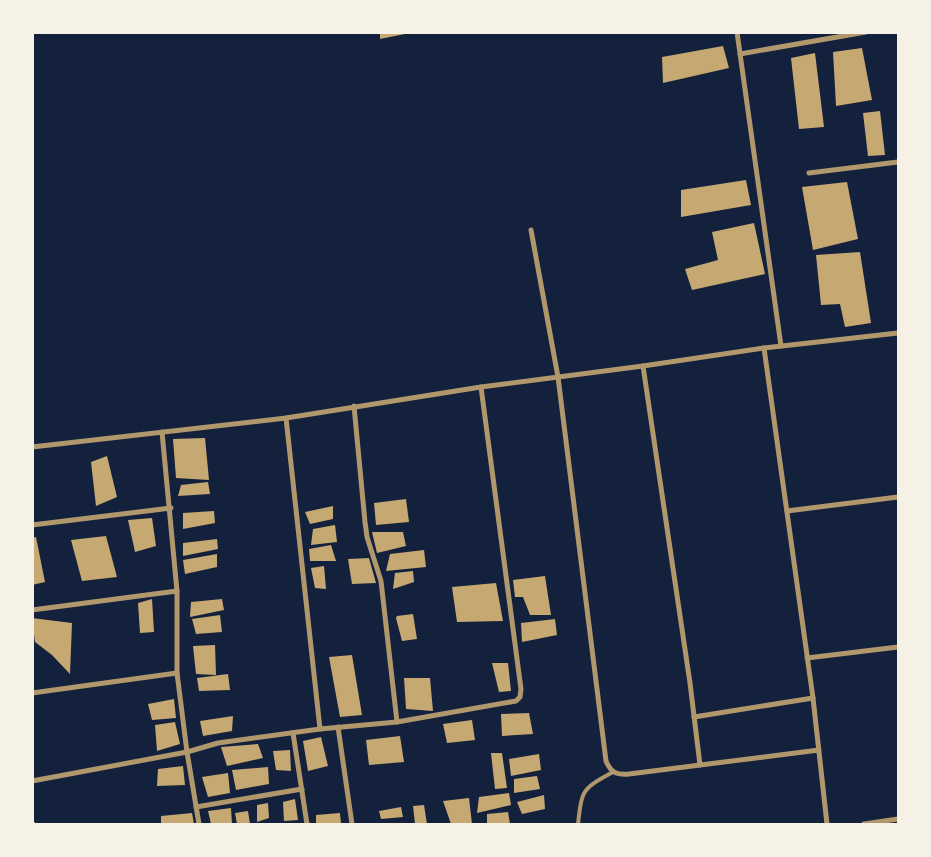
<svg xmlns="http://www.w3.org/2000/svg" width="931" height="857" viewBox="0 0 931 857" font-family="Cabin,sans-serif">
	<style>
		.building { fill: #c6a872 }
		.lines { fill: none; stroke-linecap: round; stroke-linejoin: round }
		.service { stroke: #b1986c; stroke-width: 4 }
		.minor { stroke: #b1986c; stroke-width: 5 }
	</style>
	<rect width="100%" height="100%" fill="#14213d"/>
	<g class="building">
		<polygon points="380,32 410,32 410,33 380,39"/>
		<polygon points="723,46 729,68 663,83 662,57"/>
		<polygon points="862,48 872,100 836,106 833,52"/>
		<polygon points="815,53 824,127 799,129 791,58"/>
		<polygon points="880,111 885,155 868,156 863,113"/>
		<polygon points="746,180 751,205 681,217 681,190"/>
		<polygon points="847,182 858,239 813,250 802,187"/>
		<polygon points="754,223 765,274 692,290 685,269 718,260 712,232"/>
		<polygon points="860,252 871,323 845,327 840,304 821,305 816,255"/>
		<polygon points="205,438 209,480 176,478 173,439"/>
		<polygon points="107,456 117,497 96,506 91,462"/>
		<polygon points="208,482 210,494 178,496 181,485"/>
		<polygon points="406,499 409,522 376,525 374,503"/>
		<polygon points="333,506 333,519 310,524 305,512"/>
		<polygon points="214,511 215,523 183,529 183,513"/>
		<polygon points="152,518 156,546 135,552 128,520"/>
		<polygon points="335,525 337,542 311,545 313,529"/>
		<polygon points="372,532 403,532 406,546 377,553"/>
		<polygon points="106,536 117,577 82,581 71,540"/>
		<polygon points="36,537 45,582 32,585 32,538"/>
		<polygon points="217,539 218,549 183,556 183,543"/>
		<polygon points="331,545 336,561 310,561 309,549"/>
		<polygon points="424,550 426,567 386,571 390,554"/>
		<polygon points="217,554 217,567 185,574 183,560"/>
		<polygon points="369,558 376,583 352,584 348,559"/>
		<polygon points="324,566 326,589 315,588 311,568"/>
		<polygon points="413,571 414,582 393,589 395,573"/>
		<polygon points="545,576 551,615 530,615 523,597 515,597 513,580"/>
		<polygon points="496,583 503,621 457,622 452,587"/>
		<polygon points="152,599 154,632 140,633 138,603"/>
		<polygon points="222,599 224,610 190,617 191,602"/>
		<polygon points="413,614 417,639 402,641 396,618 397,616"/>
		<polygon points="220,615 222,632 196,634 192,619"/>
		<polygon points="32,618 72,623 70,674 52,655 35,642"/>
		<polygon points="555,619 557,635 522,642 521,623"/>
		<polygon points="215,645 216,675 196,674 193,646"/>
		<polygon points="352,655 362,715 340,717 329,657"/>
		<polygon points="492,663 508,663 511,691 499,692"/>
		<polygon points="228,674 230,690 199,691 197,678"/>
		<polygon points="404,678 430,678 433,711 406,709"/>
		<polygon points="174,699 176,718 152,720 148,704"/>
		<polygon points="529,713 533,734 502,736 501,714"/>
		<polygon points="233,716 232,731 203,736 200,721"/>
		<polygon points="472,720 475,740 447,743 443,724"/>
		<polygon points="175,722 180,744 157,751 155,725"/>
		<polygon points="400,736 404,762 369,765 366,740"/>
		<polygon points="321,737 328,766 308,771 303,741"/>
		<polygon points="258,744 263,758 227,766 221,747"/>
		<polygon points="290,750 291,771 276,770 273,751"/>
		<polygon points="491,753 502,753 507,788 495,789"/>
		<polygon points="539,754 541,770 511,776 509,759"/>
		<polygon points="183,766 185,785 157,786 158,769"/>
		<polygon points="268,767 269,784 236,790 232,770"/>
		<polygon points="228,773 230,793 208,797 202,777"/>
		<polygon points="537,776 540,789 514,793 514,779"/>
		<polygon points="509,793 511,805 477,813 479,797"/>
		<polygon points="544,795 545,809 522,814 517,802"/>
		<polygon points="469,798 472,824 451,824 443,801"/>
		<polygon points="295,799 298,820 284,821 283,802"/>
		<polygon points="268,803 269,818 257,822 257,805"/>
		<polygon points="424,805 427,824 415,824 413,806"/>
		<polygon points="401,807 403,817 381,819 379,811"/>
		<polygon points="231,808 232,824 211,824 208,811"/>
		<polygon points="248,811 250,824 237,824 235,813"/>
		<polygon points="508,812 510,824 487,824 487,814"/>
		<polygon points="192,813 194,824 161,824 161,816"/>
		<polygon points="340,813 341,824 316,824 316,815"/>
	</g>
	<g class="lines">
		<path class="service" d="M578,824C582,789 582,789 613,772"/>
		<g class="minor">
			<polyline points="737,32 781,346"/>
			<polyline points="740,54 866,32"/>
			<polyline points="809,173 898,162"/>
			<path d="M531,230L558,377L606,761C611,773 617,775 629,774L819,750"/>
			<polyline points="764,348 813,698 827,824"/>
			<polyline points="643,366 690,683 700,765"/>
			<polyline points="354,406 365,522 367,537 381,581 397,722"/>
			<polyline points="286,418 320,729"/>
			<polyline points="162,432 177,591 177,673 187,752 199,824"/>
			<polyline points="32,447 286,418 481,387 643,366 764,348 898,333"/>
			<polyline points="787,511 898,497"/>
			<polyline points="32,525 171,508"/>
			<polyline points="32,610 177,591"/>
			<polyline points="807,658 898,647"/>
			<polyline points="32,693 177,673"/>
			<polyline points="694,717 813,698"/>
			<polyline points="338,727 352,824"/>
			<polyline points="293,733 307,824"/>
			<polyline points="32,781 187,752 218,743 320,729 397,722 516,701 520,697 521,689 481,387"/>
			<polyline points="196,807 302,789"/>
			<polyline points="32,824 33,824"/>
			<polyline points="864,824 898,819"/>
		</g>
	</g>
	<rect width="931" height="857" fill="none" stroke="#f6f1e7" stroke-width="68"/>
</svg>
